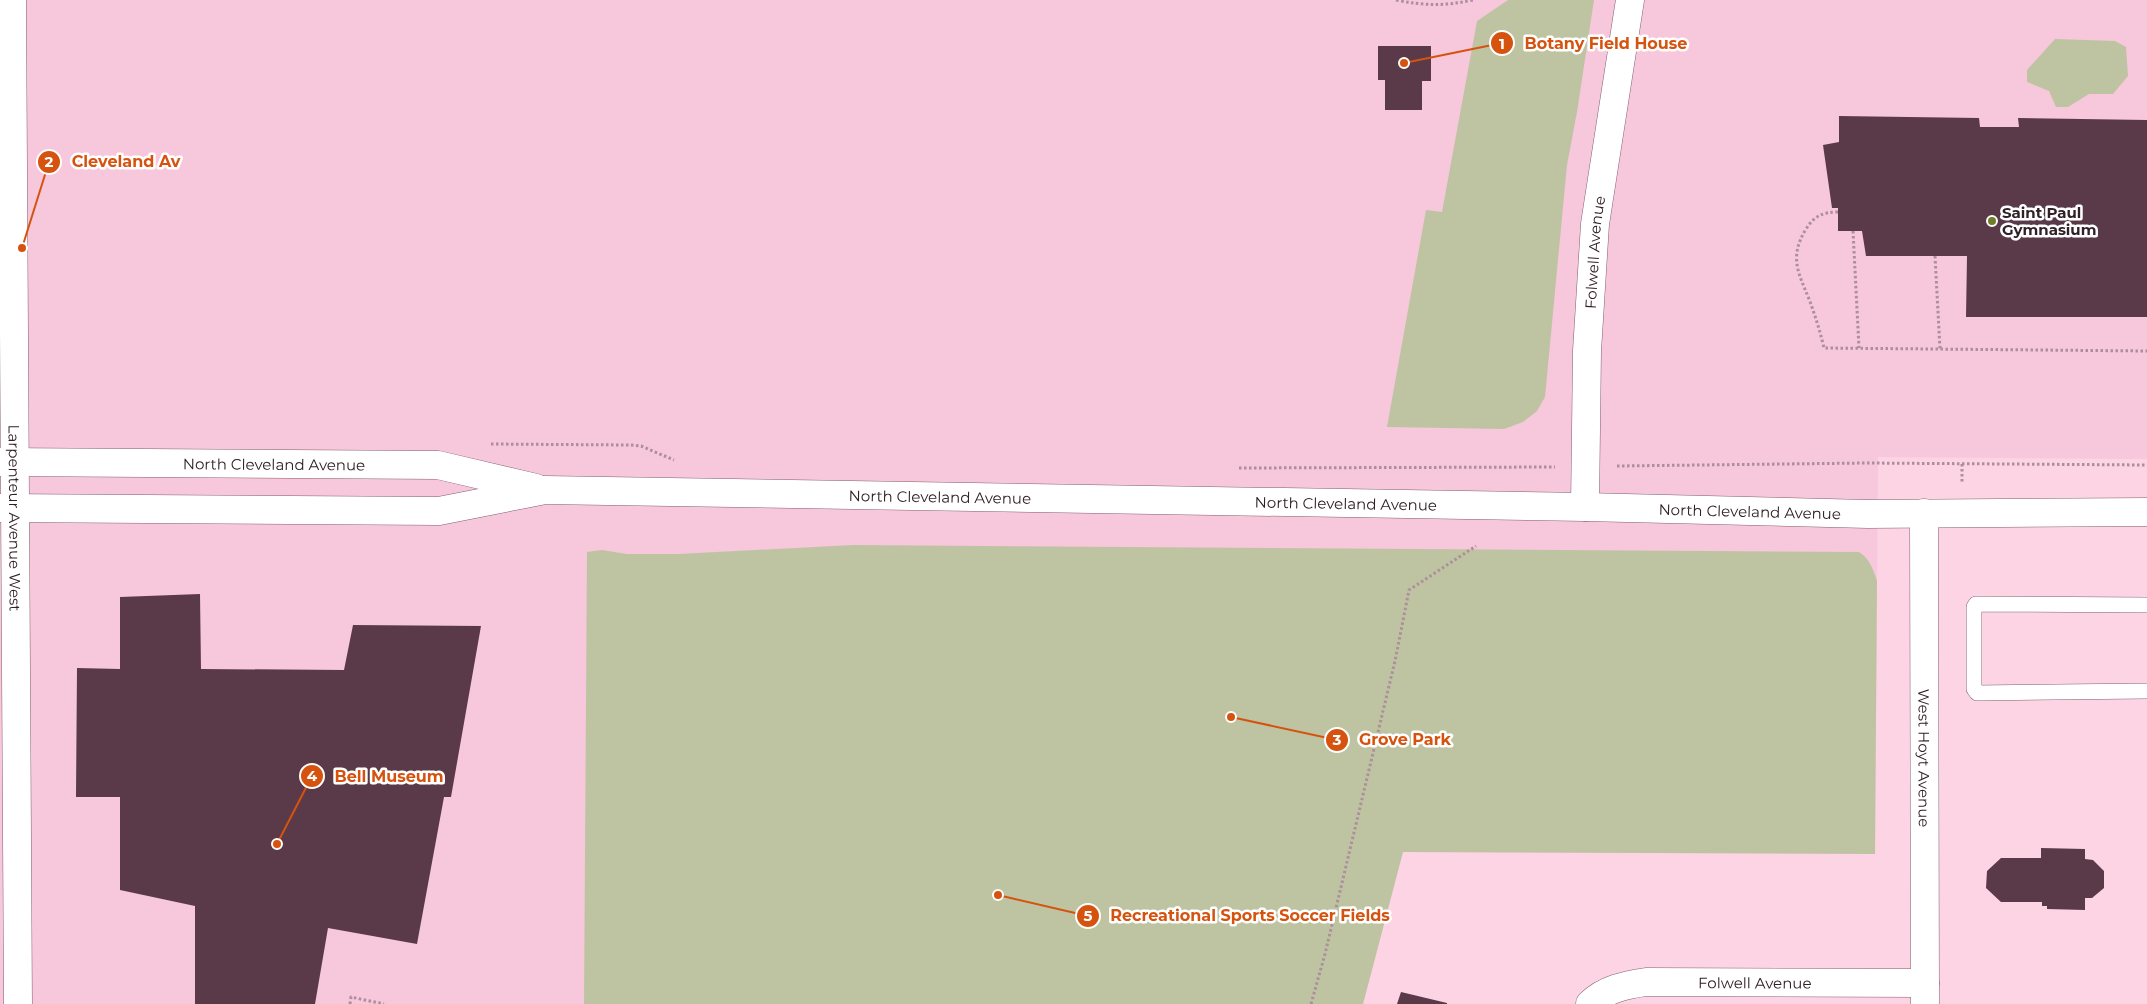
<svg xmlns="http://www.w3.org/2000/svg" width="2147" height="1004" viewBox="0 0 2147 1004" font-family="Montserrat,sans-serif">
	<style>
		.built { fill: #f7c7db }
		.green { fill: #bec4a2 }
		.building { fill: #5a3a48 }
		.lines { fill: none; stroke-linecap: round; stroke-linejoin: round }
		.lane-casing { stroke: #825f6e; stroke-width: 16 }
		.street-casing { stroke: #825f6e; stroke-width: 29 }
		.secondary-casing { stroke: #825f6e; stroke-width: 29 }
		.path { stroke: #ad8e9b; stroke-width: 3; stroke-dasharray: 2.5 2.5; stroke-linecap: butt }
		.lane { stroke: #fff; stroke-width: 15 }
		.street { stroke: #fff; stroke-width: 28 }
		.secondary { stroke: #fff; stroke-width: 28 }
		.poi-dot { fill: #707c28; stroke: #fff; stroke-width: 2 }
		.labels { text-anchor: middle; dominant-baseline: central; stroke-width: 5; stroke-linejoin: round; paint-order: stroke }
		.poi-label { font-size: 15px; font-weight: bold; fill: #302127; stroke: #fff; text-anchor: start }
		.street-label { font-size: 15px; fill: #302127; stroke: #fff }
		.leader { fill: none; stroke: #d6530f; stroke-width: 2 }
		.callout-dot { fill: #d6530f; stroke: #fff; stroke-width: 2 }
		.mark-label { font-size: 15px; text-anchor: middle; font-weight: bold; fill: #fff }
		.callout-label { font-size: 16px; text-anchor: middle; font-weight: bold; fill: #d6530f; stroke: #fff; stroke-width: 5; stroke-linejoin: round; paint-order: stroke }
	</style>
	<rect width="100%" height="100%" fill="#fcd4e4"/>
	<polygon class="built" points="0,0 2147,0 2147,459 1878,457 1875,854 1403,852 1363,1004 0,1004"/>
	<g class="green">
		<polygon points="1508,0 1594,0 1577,112 1567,165 1545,397 1537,411 1523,422 1504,429 1387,427 1426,210 1442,212 1477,21"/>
		<polygon points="2055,39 2115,41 2126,47 2128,76 2113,94 2089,94 2068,107 2056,107 2049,91 2027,82 2027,70"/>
		<path d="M853,545L1859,552C1870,559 1873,569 1877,581L1875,854L1403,852L1363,1004H584L587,552L602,550L627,554H678Z"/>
	</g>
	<g class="building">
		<polygon points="1378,46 1431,46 1431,81 1422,81 1422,110 1385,110 1385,80 1378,80"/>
		<polygon points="1839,116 1979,118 1980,127 2019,127 2018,118 2147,120 2147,317 1966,317 1967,256 1866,256 1862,231 1838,231 1838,208 1832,208 1823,145 1839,142"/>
		<polygon points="200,594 201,669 344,670 353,625 481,626 451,797 444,797 417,944 328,928 315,1004 195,1004 195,906 120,890 120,797 76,797 77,668 120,669 120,597"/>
		<polygon points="2041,848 2085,849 2085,859 2093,860 2104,871 2104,888 2092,898 2085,898 2085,910 2047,909 2047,906 2042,906 2042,902 2001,902 1986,888 1987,871 2001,858 2041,858"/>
		<polygon points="1401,992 1447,1003 1447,1004 1397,1004"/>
	</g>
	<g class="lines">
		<g class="lane-casing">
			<polyline id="lane" points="2147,605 1976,604 1974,607 1974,689 1977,693 2147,691"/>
		</g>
		<g class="street-casing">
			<g id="street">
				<path id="s1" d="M1585,507L1587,351L1595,224L1630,0"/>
				<path id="s2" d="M1924,513L1925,1004"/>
				<path id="s3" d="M1590,1004C1605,989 1626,985 1646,982L1925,983"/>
			</g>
		</g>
		<g class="secondary-casing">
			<g id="secondary">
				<path id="s4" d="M12,0L18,1004"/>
				<path id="s5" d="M0,462L438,465L536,488"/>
				<path id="s6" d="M0,508L439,511L545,490L1585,507L1868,514L2147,512"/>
			</g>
		</g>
		<g class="path">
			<path d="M1396,0C1425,6 1445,6 1473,0"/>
			<path d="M1838,212C1823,212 1814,216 1806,229C1789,257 1798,272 1809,299C1815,315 1820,331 1824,348L2147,351"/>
			<polyline points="1853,231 1859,348"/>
			<polyline points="1935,256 1940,349"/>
			<polyline points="491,444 630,445 641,446 674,460"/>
			<polyline points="1962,464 1962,484"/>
			<polyline points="1617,466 1866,463 2147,465"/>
			<polyline points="1239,468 1555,467"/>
			<polyline points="350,1004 351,997 384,1004"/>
			<polyline points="1311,1004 1325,954 1395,661 1409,590 1476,546"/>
		</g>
		<use href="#lane" class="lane"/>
		<use href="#street" class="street"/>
		<use href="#secondary" class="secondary"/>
	</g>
	<circle class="poi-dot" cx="1992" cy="221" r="5"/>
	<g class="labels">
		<g class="poi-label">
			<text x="2002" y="212">Saint Paul<tspan x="2002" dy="17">Gymnasium</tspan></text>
		</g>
		<g class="street-label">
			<text stroke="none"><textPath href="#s1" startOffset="255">Folwell Avenue</textPath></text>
			<text stroke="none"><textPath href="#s5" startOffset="274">North Cleveland Avenue</textPath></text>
			<text stroke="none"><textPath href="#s6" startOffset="942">North Cleveland Avenue</textPath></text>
			<text stroke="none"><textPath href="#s6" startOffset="1348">North Cleveland Avenue</textPath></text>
			<text stroke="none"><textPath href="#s6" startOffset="1752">North Cleveland Avenue</textPath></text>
			<text stroke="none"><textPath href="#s4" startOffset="518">Larpenteur Avenue West</textPath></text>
			<text stroke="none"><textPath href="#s2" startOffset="245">West Hoyt Avenue</textPath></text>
			<text stroke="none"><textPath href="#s3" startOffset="170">Folwell Avenue</textPath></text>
		</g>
	</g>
	<path class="leader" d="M1404 63L1502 43M22 248L49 162M1231 717L1337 740M277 844L312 776M998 895L1088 916"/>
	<g class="callout-dot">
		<circle cx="1404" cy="63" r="5"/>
		<circle cx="22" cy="248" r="5"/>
		<circle cx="1231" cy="717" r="5"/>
		<circle cx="277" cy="844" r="5"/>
		<circle cx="998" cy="895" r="5"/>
		<circle cx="1502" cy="43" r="12"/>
		<circle cx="49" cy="162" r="12"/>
		<circle cx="1337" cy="740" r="12"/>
		<circle cx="312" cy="776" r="12"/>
		<circle cx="1088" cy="916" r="12"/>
	</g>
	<g class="mark-label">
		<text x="1502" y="49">1</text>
		<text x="49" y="167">2</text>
		<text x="1337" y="745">3</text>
		<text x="312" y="781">4</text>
		<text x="1088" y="921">5</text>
	</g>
	<g class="callout-label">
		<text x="1606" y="49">Botany Field House</text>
		<text x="126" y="167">Cleveland Av</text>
		<text x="1405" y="745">Grove Park</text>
		<text x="389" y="782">Bell Museum</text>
		<text x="1250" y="921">Recreational Sports Soccer Fields</text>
	</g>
</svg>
